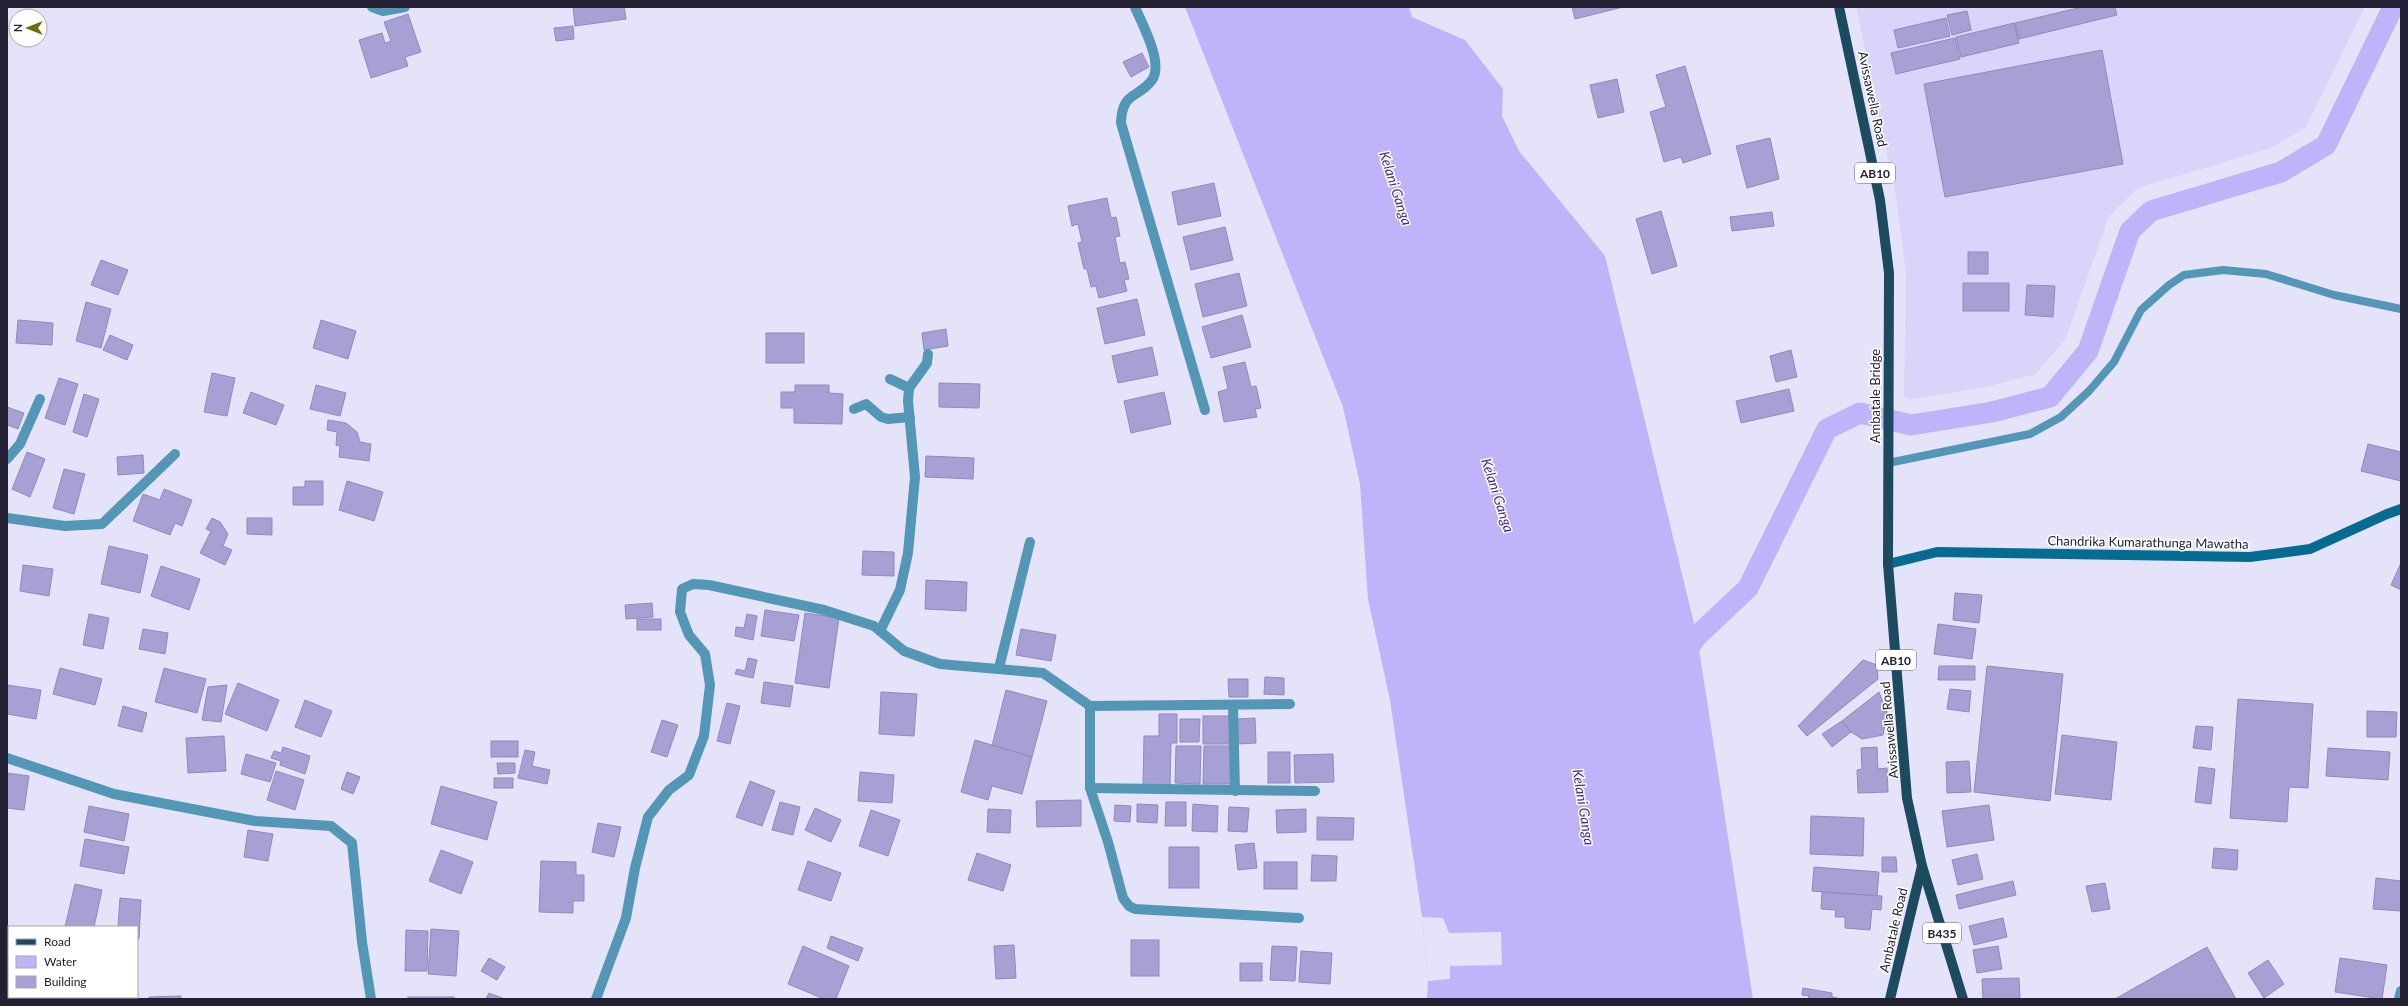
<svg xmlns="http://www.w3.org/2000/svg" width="2408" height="1006" viewBox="0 0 2408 1006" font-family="Lato,sans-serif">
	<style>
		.built { fill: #d9d4f9 }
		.water { fill: #bfb4fa }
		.pier { fill: #e5e3f9 }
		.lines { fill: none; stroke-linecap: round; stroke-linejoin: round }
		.canal { stroke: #bfb4fa; stroke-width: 21 }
		.building { fill: #a7a0d4; stroke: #9189bc }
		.service { stroke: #5496b6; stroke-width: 8 }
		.minor { stroke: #5496b6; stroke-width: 10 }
		.secondary { stroke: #046c90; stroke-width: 10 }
		.primary { stroke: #1c4b60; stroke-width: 10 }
		.labels { text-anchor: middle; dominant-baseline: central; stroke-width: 3; stroke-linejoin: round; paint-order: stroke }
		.shield { fill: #fff; stroke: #656371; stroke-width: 1 }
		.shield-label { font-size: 12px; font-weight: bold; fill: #232034 }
		.street-label { font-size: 13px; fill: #232034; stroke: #fff }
		.water-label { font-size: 14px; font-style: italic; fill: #46298a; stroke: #fff }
	</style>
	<rect width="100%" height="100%" fill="#e5e3f9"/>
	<polygon class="built" points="1856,7 2365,7 2306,127 2271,148 2138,188 2109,216 2066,338 2036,374 1987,387 1912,399 1904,397 1906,272 1896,197"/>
	<polygon class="water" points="1185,7 1409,7 1412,17 1465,40 1503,89 1502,116 1519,151 1605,256 1697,636 1753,999 1427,999 1428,981 1422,917 1390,700 1368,599 1360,484 1343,407"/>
	<polygon class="pier" points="1422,917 1443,918 1449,933 1501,932 1502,965 1450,966 1450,979 1428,981"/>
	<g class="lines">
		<polyline class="canal" points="1674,653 1690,646 1697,636 1748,588 1827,429 1860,413 1911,425 1992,412 2050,397 2088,351 2130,231 2151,211 2281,172 2326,145 2393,7"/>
	</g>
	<g class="building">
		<polygon points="573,7 624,7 626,19 575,26"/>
		<polygon points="1572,7 1623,7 1575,19"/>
		<polygon points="2082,7 2115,7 2117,15 2019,39 2015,23"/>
		<polygon points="1967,11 1971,30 1952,35 1947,15"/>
		<polygon points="408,14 421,52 405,57 408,66 371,78 359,40 382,33 385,43 391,41 384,22"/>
		<polygon points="1946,18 1950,36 1898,48 1894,30"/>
		<polygon points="2014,23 2019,43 1961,57 1956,37"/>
		<polygon points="573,26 574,39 556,41 554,28"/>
		<polygon points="1955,38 1960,59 1896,74 1891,53"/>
		<polygon points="2102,50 2123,164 1945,197 1924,84"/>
		<polygon points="1142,53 1149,67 1131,77 1123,62"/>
		<polygon points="1685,66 1711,154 1683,163 1681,157 1664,162 1650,112 1666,107 1656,75"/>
		<polygon points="1617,79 1624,112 1598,118 1590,85"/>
		<polygon points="1770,138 1779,179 1747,188 1736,146"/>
		<polygon points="1214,183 1221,216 1178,225 1172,192"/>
		<polygon points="1107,198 1111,218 1116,217 1120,236 1115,237 1120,263 1125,262 1129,279 1124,280 1127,291 1099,298 1096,286 1091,287 1087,269 1084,269 1078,243 1082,242 1078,224 1072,226 1068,206"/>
		<polygon points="1661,211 1677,266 1652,274 1636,219"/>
		<polygon points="1772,212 1774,226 1732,231 1730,217"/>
		<polygon points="1225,227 1233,260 1191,270 1183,237"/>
		<rect x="1968" y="252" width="20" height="22"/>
		<polygon points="101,260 128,270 118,295 91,285"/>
		<polygon points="1239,273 1247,306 1203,317 1195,284"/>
		<rect x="1963" y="283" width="46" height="28"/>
		<polygon points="2027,285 2055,286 2053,317 2025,315"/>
		<polygon points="1137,299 1145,335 1105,344 1097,308"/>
		<polygon points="86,302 111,309 101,348 76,341"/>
		<polygon points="1242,315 1251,347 1211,358 1202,327"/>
		<polygon points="18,320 53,323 52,345 16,343"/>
		<polygon points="321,320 356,331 348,359 313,348"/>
		<polygon points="946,329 948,346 924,350 922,333"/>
		<rect x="766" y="333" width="38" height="30"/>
		<polygon points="110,335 133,345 127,360 103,350"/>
		<polygon points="1152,347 1158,375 1118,383 1112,356"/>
		<polygon points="1791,350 1797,377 1776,382 1770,356"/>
		<polygon points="1245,362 1251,387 1256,386 1261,408 1255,409 1257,417 1224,422 1218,392 1228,389 1223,367"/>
		<polygon points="212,373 235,378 227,416 204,412"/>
		<polygon points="59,378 78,384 65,425 45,418"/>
		<polygon points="939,383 980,384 979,408 939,407"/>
		<polygon points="316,385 346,393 340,416 310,409"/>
		<polygon points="795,385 829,385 829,393 843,394 842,424 794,423 794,408 781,408 781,392 795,392"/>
		<polygon points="1789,389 1794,411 1741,423 1736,401"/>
		<polygon points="251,392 284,405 276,425 243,413"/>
		<polygon points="1164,392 1171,424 1131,433 1124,401"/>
		<polygon points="84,394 99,399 87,437 73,432"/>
		<polygon points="7,407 24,413 18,429 7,425"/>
		<polygon points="328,420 346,423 357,432 360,442 371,444 369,461 339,457 340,446 336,445 337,432 327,430"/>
		<polygon points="2368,444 2401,452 2401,481 2361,471"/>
		<polygon points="27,452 45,459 30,497 12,489"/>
		<polygon points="143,455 144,473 118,475 117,457"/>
		<polygon points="926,456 974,458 973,479 925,477"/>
		<polygon points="64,469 85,474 74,514 53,508"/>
		<polygon points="305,481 323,481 323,505 293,505 293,487 305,487"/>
		<polygon points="347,481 383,492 374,521 339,510"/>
		<polygon points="164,489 192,500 182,526 175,523 170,535 133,521 143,494 160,500"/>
		<polygon points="212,518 220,522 228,534 223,546 232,550 225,565 200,553 211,531 206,529"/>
		<polygon points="247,518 272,518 272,535 247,534"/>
		<polygon points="109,546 148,555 140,593 101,584"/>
		<polygon points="863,551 894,552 894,576 862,575"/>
		<polygon points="2401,563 2401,590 2391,585"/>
		<polygon points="23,565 53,569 49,596 20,591"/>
		<polygon points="161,566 200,579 189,610 151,596"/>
		<polygon points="926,580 967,582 966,611 925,609"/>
		<polygon points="1955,593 1982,595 1979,623 1953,620"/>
		<polygon points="652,603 653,617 626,619 625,605"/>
		<polygon points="765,610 799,615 794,641 761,636"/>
		<polygon points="805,613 839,618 829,688 795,683"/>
		<polygon points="89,614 109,618 103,649 83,645"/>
		<polygon points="747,614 757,616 753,640 735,636 736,627 744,628"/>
		<rect x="637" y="619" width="24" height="11"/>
		<polygon points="1938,624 1976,629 1972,659 1934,654"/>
		<polygon points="143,629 168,633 165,654 139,649"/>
		<polygon points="1021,629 1056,635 1051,661 1016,655"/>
		<polygon points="748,658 757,660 753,678 735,674 737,669 745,671"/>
		<polygon points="1863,660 1877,665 1878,679 1807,736 1798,726"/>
		<polygon points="1939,666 1975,666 1975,680 1938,680"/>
		<polygon points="1987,666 2063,674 2050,801 1974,792"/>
		<polygon points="60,668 102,679 95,705 53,694"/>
		<polygon points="164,668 206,679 197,713 155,702"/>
		<polygon points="1265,677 1284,678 1284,695 1264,694"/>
		<polygon points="1228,679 1248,679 1248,697 1229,697"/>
		<polygon points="764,682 793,686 790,707 761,703"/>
		<polygon points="238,683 279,700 267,731 225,714"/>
		<polygon points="7,685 41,690 36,719 7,714"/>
		<polygon points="227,685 221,722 202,720 208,687"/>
		<polygon points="1950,689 1971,691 1969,712 1947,709"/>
		<polygon points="1006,690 1047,701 1032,757 992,746"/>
		<polygon points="881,692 917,694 914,736 879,734"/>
		<polygon points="1879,692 1887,712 1883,735 1862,739 1851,732 1842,721"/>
		<polygon points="2238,699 2313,704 2308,788 2289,787 2287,822 2230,818"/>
		<polygon points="305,700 332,711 321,737 295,727"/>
		<polygon points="727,703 740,706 730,744 717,741"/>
		<polygon points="123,706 147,713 142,732 118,726"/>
		<polygon points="2367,711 2397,712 2396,737 2367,737"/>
		<polygon points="1159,714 1177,714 1177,743 1171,743 1170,787 1143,787 1144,736 1159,736"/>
		<rect x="1203" y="716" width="29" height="28"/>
		<polygon points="1255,718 1256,743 1238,744 1237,719"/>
		<polygon points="1180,719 1200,719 1199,742 1180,742"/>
		<polygon points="662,720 678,725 667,757 651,752"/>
		<polygon points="1842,721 1851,732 1832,747 1822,734"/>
		<polygon points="2196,726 2213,727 2211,750 2193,748"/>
		<polygon points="2062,735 2117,742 2111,800 2055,794"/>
		<polygon points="224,736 226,771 188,773 186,738"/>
		<polygon points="975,740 1032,757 1022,794 992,786 988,800 961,792"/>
		<rect x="491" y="741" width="27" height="16"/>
		<polygon points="1176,746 1201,746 1200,784 1175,783"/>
		<polygon points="1204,746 1232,746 1231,784 1203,784"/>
		<polygon points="283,747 310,756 305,774 280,765 281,761 271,758 274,751 281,753"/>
		<polygon points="1877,747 1878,769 1887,768 1888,792 1858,793 1857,770 1862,769 1861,748"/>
		<polygon points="2328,748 2390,752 2388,780 2326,776"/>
		<polygon points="525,750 535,752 532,766 550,770 547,784 518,778"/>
		<rect x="1268" y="752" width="22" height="31"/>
		<polygon points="246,754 276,763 270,782 241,774"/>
		<polygon points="1333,754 1334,782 1295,783 1294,755"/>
		<polygon points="1969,761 1971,792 1947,793 1946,762"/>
		<polygon points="497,763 515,763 515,773 498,774"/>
		<polygon points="2199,767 2215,769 2211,804 2195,802"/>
		<polygon points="276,771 304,780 295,810 267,800"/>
		<polygon points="347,772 360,777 353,794 341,789"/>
		<polygon points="860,772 894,775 892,803 858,801"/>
		<polygon points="7,773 29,776 24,810 7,808"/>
		<rect x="494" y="778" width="19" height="10"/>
		<polygon points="750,781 775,791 762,826 736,817"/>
		<polygon points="441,786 497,802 487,840 431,824"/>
		<polygon points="1081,800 1081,826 1037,827 1036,801"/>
		<polygon points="780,802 800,807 793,835 772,830"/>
		<polygon points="1166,802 1186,802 1186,826 1165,826"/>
		<polygon points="1137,804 1158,805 1157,823 1137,822"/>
		<polygon points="1193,804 1218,806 1217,832 1192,831"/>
		<polygon points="1115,805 1131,806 1130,822 1114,821"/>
		<polygon points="1989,805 1994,840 1947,847 1942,811"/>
		<polygon points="89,806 129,814 124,841 84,832"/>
		<polygon points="1229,807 1249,808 1247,832 1228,831"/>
		<polygon points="815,808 841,820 831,842 805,830"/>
		<polygon points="988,809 1011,810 1010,833 987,832"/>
		<polygon points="1306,809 1306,832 1277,833 1276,810"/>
		<polygon points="871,810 900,820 888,856 859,846"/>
		<polygon points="1811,816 1864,818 1863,856 1810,854"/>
		<polygon points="1317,817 1354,818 1353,840 1317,840"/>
		<polygon points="598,823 621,827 614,857 592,852"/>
		<polygon points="248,830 273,834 268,861 244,857"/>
		<polygon points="85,839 129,847 124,874 80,866"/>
		<polygon points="1254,843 1257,868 1238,870 1235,845"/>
		<rect x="1169" y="847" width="30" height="41"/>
		<polygon points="2214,848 2238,850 2237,870 2212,868"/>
		<polygon points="441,850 473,862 461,894 429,881"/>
		<polygon points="977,853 1011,865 1003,891 968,880"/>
		<polygon points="1977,854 1983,879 1958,885 1952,860"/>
		<polygon points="1312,855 1337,856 1336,881 1311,881"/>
		<polygon points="1882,857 1896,857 1897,872 1882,872"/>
		<polygon points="541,861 576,862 576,875 584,875 584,901 573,901 573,913 539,912"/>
		<polygon points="808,861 841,873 831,901 798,890"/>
		<rect x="1264" y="862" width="33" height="27"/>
		<polygon points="1814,867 1879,872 1877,896 1812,891"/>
		<polygon points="2376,878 2401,881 2401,911 2373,909"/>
		<polygon points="2013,881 2016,895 1959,909 1956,895"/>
		<polygon points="2105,883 2110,909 2092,912 2086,886"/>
		<polygon points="75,884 102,890 94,927 65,927"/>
		<polygon points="1822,892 1882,896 1881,910 1872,909 1870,930 1845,928 1845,917 1835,917 1836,910 1821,909"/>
		<polygon points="120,898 141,900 139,939 137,939 137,927 118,927"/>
		<polygon points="2003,918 2007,937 1974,945 1969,926"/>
		<polygon points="431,929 459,931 456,976 428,974"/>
		<polygon points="406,930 428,931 427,971 405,971"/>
		<polygon points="831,936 863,948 858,961 827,948"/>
		<rect x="1131" y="940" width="28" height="36"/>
		<polygon points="7,942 9,943 9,964 7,964"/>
		<polygon points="1014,945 1016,978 996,979 994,946"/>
		<polygon points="803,946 849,966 836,999 824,999 788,984"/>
		<polygon points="1272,946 1297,947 1295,981 1270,980"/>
		<polygon points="1998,946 2002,969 1977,973 1973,950"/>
		<polygon points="2207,947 2236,999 2115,999"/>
		<polygon points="1301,951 1332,953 1330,984 1299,982"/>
		<polygon points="489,958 505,967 497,980 481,971"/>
		<polygon points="2340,958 2387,965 2382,999 2335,992"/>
		<polygon points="2268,960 2284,984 2264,998 2248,973"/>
		<rect x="1240" y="963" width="22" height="18"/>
		<polygon points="2019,978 2020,999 1983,999 1982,979"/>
		<polygon points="1803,988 1832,993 1832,997 1842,999 1808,999 1809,996 1802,995"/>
		<polygon points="489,993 505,999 486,999"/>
		<polygon points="181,996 181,999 149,999 149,997"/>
		<rect x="408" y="997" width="46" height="2"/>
	</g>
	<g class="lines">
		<polyline class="service" points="1888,463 2030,434 2061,417 2089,391 2114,362 2141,310 2169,285 2184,275 2223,270 2266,274 2334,295 2401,309"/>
		<g class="minor">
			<polyline points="372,7 383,11 405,7"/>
			<path d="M1135,7C1142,24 1164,63 1152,80C1138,99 1122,91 1121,123L1205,410"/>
			<polyline points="890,379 909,388"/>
			<polyline points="854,409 866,404 881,417 888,419 910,417"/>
			<polyline points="7,459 20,444 40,399"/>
			<polyline points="7,518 65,526 102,524 175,454"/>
			<polyline points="880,631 900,590 908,553 915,477 908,401 909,388 927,363 928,354"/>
			<polyline points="999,668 1030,542"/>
			<polyline points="1233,705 1235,791"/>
			<polyline points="1090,706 1090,788 1108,842 1123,898 1129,906 1135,909 1299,918"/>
			<polyline points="7,758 114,794 255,821 331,826 352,843 362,942 371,999"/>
			<polyline points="1090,788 1315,791"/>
			<polyline points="596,999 626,918 635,868 648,817 669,790 689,775 704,736 710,685 705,654 689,635 680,612 682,589 693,584 709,585 824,610 874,626 904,651 940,664 1043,673 1090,706 1290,704"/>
			<polyline points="2399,999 2401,991"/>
		</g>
		<polyline class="secondary" points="1888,564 1937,552 2250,557 2310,549 2387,514 2401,509"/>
		<g class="primary">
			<polyline points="1839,7 1880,200 1889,273 1888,564 1907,798 1922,866 1963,999"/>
			<polyline points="1890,999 1922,866"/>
		</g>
	</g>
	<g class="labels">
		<g class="shield">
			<rect x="1855" y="163" width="40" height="20" rx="3"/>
			<rect x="1876" y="650" width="40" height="20" rx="3"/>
			<rect x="1923" y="923" width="38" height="20" rx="3"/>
		</g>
		<g class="shield-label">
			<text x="1875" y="173">AB10</text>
			<text x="1896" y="660">AB10</text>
			<text x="1942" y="933">B435</text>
		</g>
		<g class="street-label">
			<text transform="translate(1873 99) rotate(78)">Avissawella Road</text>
			<text transform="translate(1875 396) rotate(-90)">Ambatale Bridge</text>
			<text transform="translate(2148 542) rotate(1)">Chandrika Kumarathunga Mawatha</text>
			<text transform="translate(1889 730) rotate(-95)">Avissawella Road</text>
			<text transform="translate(1893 930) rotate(-77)">Ambatale Road</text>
		</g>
		<g class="water-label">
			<text transform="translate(1396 188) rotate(72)">Kelani Ganga</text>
			<text transform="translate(1498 495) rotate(72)">Kelani Ganga</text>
			<text transform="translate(1584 807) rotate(81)">Kelani Ganga</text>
		</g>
	</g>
	<rect width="2408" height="1006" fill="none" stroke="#232034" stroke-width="16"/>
	<rect x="8" y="926" width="130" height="72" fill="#ffffff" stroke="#a7a6ae"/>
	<rect x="16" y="939" width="20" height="6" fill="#1c4b60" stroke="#a7a6ae"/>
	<text x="44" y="946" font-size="12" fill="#232034">Road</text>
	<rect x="16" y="956" width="20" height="12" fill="#bfb4fa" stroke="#a7a6ae"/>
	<text x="44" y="966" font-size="12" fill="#232034">Water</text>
	<rect x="16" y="976" width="20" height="12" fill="#a7a0d4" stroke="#a7a6ae"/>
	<text x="44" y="986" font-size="12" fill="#232034">Building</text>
	<g transform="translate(28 28) rotate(270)"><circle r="19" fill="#ffffff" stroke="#a7a6ae"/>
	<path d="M0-3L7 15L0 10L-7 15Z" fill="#6a6c0d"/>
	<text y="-6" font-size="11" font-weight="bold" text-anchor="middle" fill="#232034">N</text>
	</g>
</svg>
